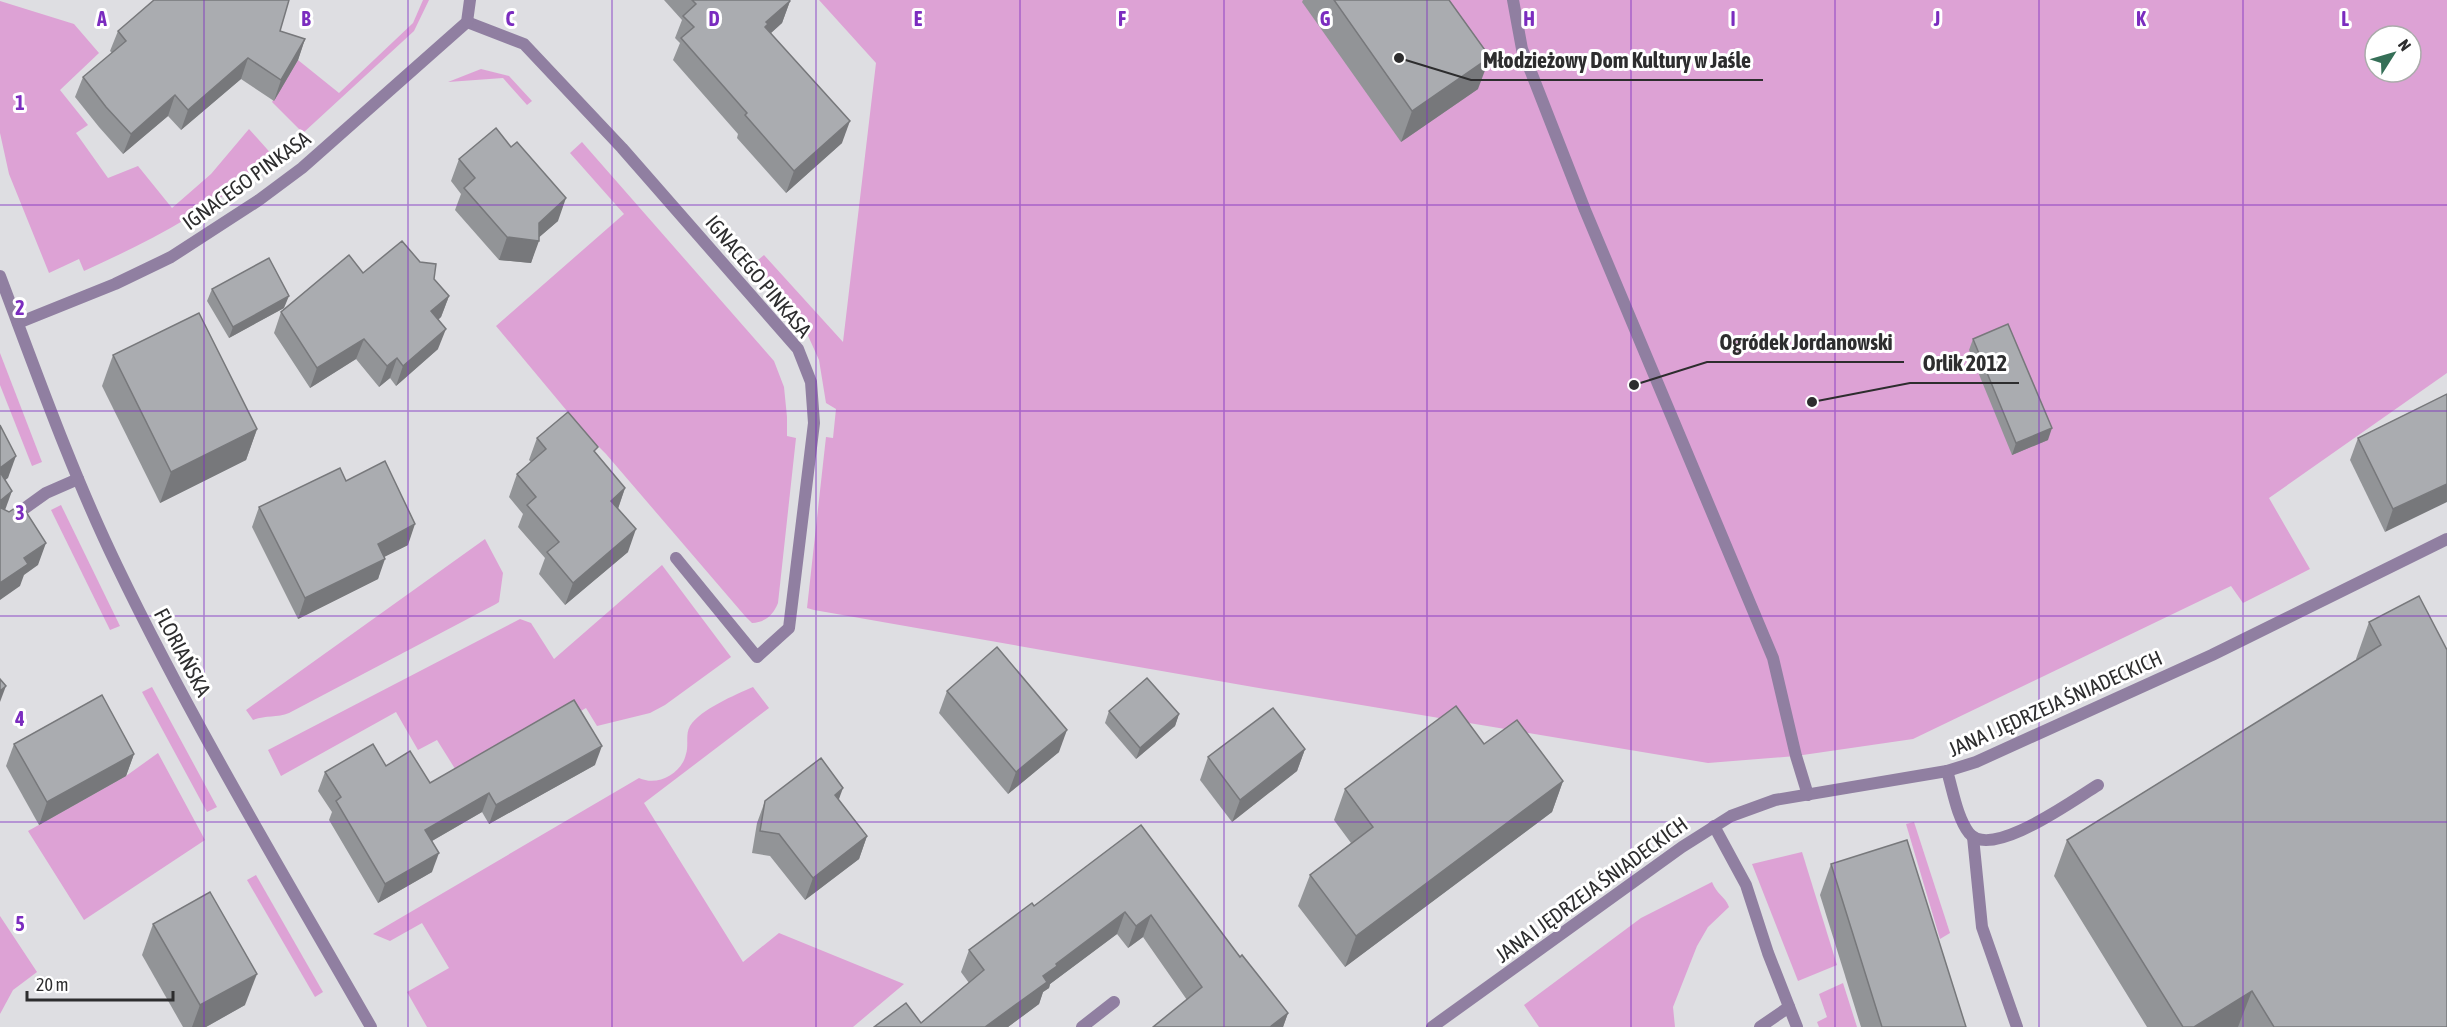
<svg xmlns="http://www.w3.org/2000/svg" width="2447" height="1027" viewBox="0 0 2447 1027" font-family="'Asap Condensed',sans-serif">
	<style>
		.green { fill: #dda2d5; fill-rule: evenodd }
		.lines { fill: none; stroke-linecap: round; stroke-linejoin: round }
		.service { stroke: #907fa1; stroke-width: 12 }
		.minor { stroke: #907fa1; stroke-width: 12 }
		.wall { fill: #929497 }
		.shaded-wall { fill: #77787b }
		.building { fill: #aaacb0; stroke: #77787b; stroke-width: 1.5 }
		.grid { fill: none; stroke: #7b2cbf; stroke-width: 1.5; stroke-opacity: 0.55 }
		.labels { text-anchor: middle; dominant-baseline: central; stroke-width: 6; stroke-linejoin: round; paint-order: stroke }
		.street-label { font-size: 21px; fill: #2d2d2e; stroke: #fff }
		.grid-label { font-size: 20px; text-anchor: middle; font-weight: bold; fill: #7b2cbf; stroke: #fff; stroke-width: 6; stroke-linejoin: round; paint-order: stroke }
		.leader { fill: none; stroke: #2d2d2e; stroke-width: 2 }
		.callout-dot { fill: #2d2d2e; stroke: #fff; stroke-width: 2 }
		.callout-label { font-size: 22px; text-anchor: middle; font-weight: bold; fill: #2d2d2e; stroke: #fff; stroke-width: 6; stroke-linejoin: round; paint-order: stroke }
	</style>
	<rect width="100%" height="100%" fill="#dedee2"/>
	<g class="green">
		<polygon points="423,0 429,0 414,31 303,133 272,102 298,60 339,93 413,23"/>
		<path d="M819,0H2447V373L2269,498L2310,569L2243,603L2231,586L1913,739L1796,756L1708,763L1253,687L814,610L807,608L826,437L833,438L836,409L826,403L819,360L805,329L752,265L764,255L843,342L876,63ZM2375,36H2411V72H2375Z"/>
		<path d="M0,1L74,24L99,53L60,90L88,125L76,133L108,178L138,166L172,208L211,174L249,129L275,158C216,205 153,240 84,271L79,259L49,273L9,174L0,133Z"/>
		<polygon points="481,69 509,76 532,101 527,105 503,78 448,82"/>
		<path d="M582,142L774,361L784,387L787,417V436L796,438L778,603C773,615 766,622 752,623L745,616L606,454L587,435L496,326L624,214L570,153Z"/>
		<polygon points="0,353 42,462 32,466 0,385"/>
		<polygon points="61,505 120,626 110,630 51,510"/>
		<path d="M485,539L503,573L499,602L496,604L289,713C277,718 265,715 253,720L246,710Z"/>
		<polygon points="662,565 731,657 665,705 650,713 597,726 586,708 462,780 437,740 418,750 396,712 281,776 268,750 520,619 531,623 554,659"/>
		<polygon points="152,687 217,807 207,812 142,692"/>
		<path d="M753,687L769,708L644,803L743,962L779,933L904,984L853,1027H427L407,992L449,968L422,923L390,941L373,934L639,778C658,787 682,773 686,754C689,745 685,734 690,726C701,709 735,695 753,687Z"/>
		<polygon points="158,753 205,840 84,920 28,831 126,776"/>
		<polygon points="1914,822 1950,933 1940,939 1906,824"/>
		<polygon points="1802,852 1837,965 1798,981 1752,864"/>
		<polygon points="256,875 323,992 315,997 247,880"/>
		<path d="M1712,882C1717,895 1725,896 1729,907L1708,927L1697,946L1673,1007L1675,1027H1539L1524,1005L1641,918Z"/>
		<polygon points="0,916 37,972 13,990 0,1014"/>
		<polygon points="1843,983 1857,1027 1819,1027 1817,1022 1827,1017 1819,994"/>
	</g>
	<g class="lines">
		<g class="service">
			<polyline points="467,22 524,44 622,148 798,349 811,382 814,423 789,628 757,657 676,558"/>
			<polyline points="18,323 115,284 171,257 259,200 302,168 467,22 470,0"/>
			<polyline points="0,526 46,493 78,479"/>
			<path d="M1947,771C1953,791 1957,817 1969,833C1991,861 2076,798 2098,785"/>
			<polyline points="1714,826 1746,885 1768,953 1797,1027"/>
			<polyline points="1973,837 1982,927 2017,1027"/>
			<polyline points="1082,1027 1114,1002"/>
			<polyline points="1760,1027 1789,1007"/>
		</g>
		<g class="minor">
			<polyline points="1513,0 1522,49 1585,210 1773,658 1796,756 1808,795"/>
			<path d="M0,276C37,374 72,473 117,566C193,724 284,875 371,1027"/>
			<polyline points="1432,1027 1682,847 1731,816 1775,800 1947,771 1976,762 2212,655 2447,539"/>
		</g>
	</g>
	<g class="wall">
		<polygon points="664,0 789,0 790,1 782,23 771,33 842,143 786,193 737,138 738,134 673,60 680,43 675,38 682,20"/>
		<polygon points="1303,0 1449,0 1478,89 1401,142 1302,2"/>
		<polygon points="118,31 280,31 305,39 298,60 274,101 241,79 181,130 168,116 123,154 99,127 75,97 83,77 112,53 110,51"/>
		<polygon points="459,159 558,221 539,237 531,263 499,260 455,210 461,194 451,181"/>
		<polygon points="363,273 434,279 449,296 441,317 438,320 438,349 396,386 390,378 379,387 356,359 310,388 274,333 281,312"/>
		<polygon points="212,289 284,308 229,338 207,301"/>
		<polygon points="1973,339 2048,440 2012,455 1969,350"/>
		<polygon points="113,355 257,429 246,460 160,503 102,386"/>
		<polygon points="2447,394 2385,532 2350,460 2358,438"/>
		<polygon points="537,438 596,453 625,488 618,509 628,552 565,605 539,574 545,558 518,527 523,514 509,497 517,474 531,462 529,460"/>
		<polygon points="346,481 408,545 384,557 378,579 298,619 252,527 259,507"/>
		<polygon points="2369,622 2447,650 2447,1027 2147,1027 2054,876 2067,840 2357,660 2356,659"/>
		<polygon points="947,691 1059,752 1008,794 939,713"/>
		<polygon points="1109,711 1179,714 1175,726 1136,759 1105,723"/>
		<polygon points="14,744 134,754 126,776 39,825 6,766"/>
		<polygon points="1484,744 1563,781 1552,812 1345,967 1298,906 1310,875 1351,843 1334,820 1345,789"/>
		<polygon points="1305,749 1297,771 1232,822 1200,780 1208,757"/>
		<polygon points="595,765 489,824 482,812 432,841 432,872 378,903 329,820 332,812 318,791 325,772 386,766 430,783"/>
		<polygon points="839,800 867,836 859,859 805,900 770,856 752,853 757,823 765,801"/>
		<polygon points="1141,825 1240,957 1288,1013 1283,1027 1153,1027 1187,1000 1143,937 1128,948 1117,934 1050,984 1049,988 1043,992 1039,1004 1008,1027 874,1027 921,1023 969,983 961,972 969,950 1034,906"/>
		<polygon points="1831,864 1966,1027 1861,1027 1820,895"/>
		<polygon points="153,924 245,1005 206,1027 183,1027 142,955"/>
	</g>
	<g class="shaded-wall">
		<polygon points="790,1 782,23 762,41 766,22"/>
		<polygon points="305,39 298,60 274,101 281,80"/>
		<polygon points="1490,57 1478,89 1401,142 1412,111"/>
		<polygon points="248,58 241,79 181,130 188,110"/>
		<polygon points="175,95 168,116 123,154 131,134"/>
		<polygon points="850,121 842,143 786,193 794,171"/>
		<polygon points="566,198 558,221 536,240 539,241 531,263 499,260 507,237 539,223"/>
		<polygon points="289,296 284,308 229,338 233,327"/>
		<polygon points="449,296 441,317 423,332 431,311"/>
		<polygon points="446,329 438,349 396,386 403,366"/>
		<polygon points="364,339 356,359 310,388 317,368"/>
		<polygon points="397,358 390,378 379,387 387,366"/>
		<polygon points="2052,428 2048,440 2012,455 2016,443"/>
		<polygon points="257,429 246,460 160,503 171,472"/>
		<polygon points="16,456 8,478 0,484 0,468"/>
		<polygon points="2447,484 2447,502 2385,532 2393,509"/>
		<polygon points="625,488 617,511 611,501"/>
		<polygon points="12,491 4,513 0,516 1,500"/>
		<polygon points="415,524 408,545 370,564 378,544"/>
		<polygon points="636,529 628,552 565,605 573,583"/>
		<polygon points="46,543 38,565 24,575 20,586 0,600 0,583 24,558"/>
		<polygon points="385,559 378,579 298,619 305,598"/>
		<polygon points="6,686 0,702 0,691"/>
		<polygon points="1179,714 1175,726 1136,759 1140,748"/>
		<polygon points="1067,730 1059,752 1008,794 1016,772"/>
		<polygon points="602,746 595,765 489,824 496,805"/>
		<polygon points="1305,749 1297,771 1232,822 1240,800"/>
		<polygon points="134,754 126,776 39,825 47,802"/>
		<polygon points="1563,781 1552,812 1345,967 1356,936"/>
		<polygon points="843,788 835,810 835,795"/>
		<polygon points="489,793 482,812 418,849 425,830"/>
		<polygon points="867,836 859,859 805,900 813,878"/>
		<polygon points="439,853 432,872 378,903 385,884"/>
		<polygon points="1125,912 1117,934 1050,984 1049,988 1043,992 1039,1004 1008,1027 985,1027 1056,964"/>
		<polygon points="1151,915 1143,937 1128,948 1136,926"/>
		<polygon points="257,974 245,1005 206,1027 192,1027 200,1005"/>
		<polygon points="2252,991 2238,1027 2194,1027"/>
		<polygon points="1288,1013 1283,1027 1270,1027"/>
	</g>
	<g class="building">
		<polygon points="154,0 289,0 280,31 305,39 281,80 248,58 188,110 175,95 131,134 106,107 83,77 126,41 118,31"/>
		<polygon points="692,0 789,0 790,1 766,22 768,24 765,27 850,121 794,171 745,115 747,113 681,38 694,27 683,16 696,4"/>
		<polygon points="1334,0 1449,0 1490,57 1412,111"/>
		<polygon points="496,128 511,147 517,142 566,198 539,223 539,241 507,237 464,188 475,178 459,159"/>
		<polygon points="402,241 420,262 436,264 434,279 449,296 431,311 446,329 403,366 397,358 387,366 364,339 317,368 281,312 349,255 363,273"/>
		<polygon points="269,258 289,296 233,327 212,289"/>
		<polygon points="199,313 257,429 171,472 113,355"/>
		<polygon points="2008,324 2052,428 2016,443 1973,339"/>
		<polygon points="2447,394 2447,484 2393,509 2358,438"/>
		<polygon points="568,412 598,447 594,451 625,488 611,501 636,529 573,583 547,552 559,542 527,505 536,497 517,474 546,449 537,438"/>
		<polygon points="0,425 16,456 0,468"/>
		<polygon points="385,461 415,524 378,544 385,559 305,598 259,507 340,468 346,481"/>
		<polygon points="0,472 12,491 1,500 1,508 9,512 21,504 46,543 24,558 28,564 0,583"/>
		<polygon points="2419,596 2447,650 2447,1027 2274,1027 2252,991 2194,1027 2183,1027 2067,840 2381,645 2369,622"/>
		<polygon points="997,647 1067,730 1016,772 947,691"/>
		<polygon points="1147,678 1179,714 1140,748 1109,711"/>
		<polygon points="0,679 6,686 0,691"/>
		<polygon points="102,695 134,754 47,802 14,744"/>
		<polygon points="574,700 602,746 496,805 489,793 425,830 439,853 385,884 336,801 341,797 325,772 373,744 386,766 410,751 430,783"/>
		<polygon points="1456,706 1484,744 1517,720 1563,781 1356,936 1310,875 1373,827 1345,789"/>
		<polygon points="1273,708 1305,749 1240,800 1208,757"/>
		<polygon points="821,758 843,788 835,795 867,836 813,878 779,834 760,831 765,801"/>
		<polygon points="1141,825 1240,957 1242,955 1288,1013 1270,1027 1153,1027 1202,987 1151,915 1136,926 1125,912 1056,964 1057,966 1043,976 1047,982 985,1027 874,1027 906,1003 921,1023 984,970 969,950 1032,903 1034,906"/>
		<polygon points="1907,840 1966,1027 1882,1027 1831,864"/>
		<polygon points="210,892 257,974 200,1005 153,924"/>
	</g>
	<path class="grid" d="M204,0V1027M408,0V1027M612,0V1027M816,0V1027M1020,0V1027M1224,0V1027M1427,0V1027M1631,0V1027M1835,0V1027M2039,0V1027M2243,0V1027M0,205H2447M0,411H2447M0,616H2447M0,822H2447"/>
	<g class="labels">
		<g class="street-label">
			<text transform="translate(246 180) rotate(-36)">IGNACEGO PINKASA</text>
			<text transform="translate(759 276) rotate(50)">IGNACEGO PINKASA</text>
			<text transform="translate(183 652) rotate(62)">FLORIAŃSKA</text>
			<text transform="translate(2055 703) rotate(-24)">JANA I JĘDRZEJA ŚNIADECKICH</text>
			<text transform="translate(1591 889) rotate(-36)">JANA I JĘDRZEJA ŚNIADECKICH</text>
		</g>
	</g>
	<g class="grid-label">
		<text x="102" y="26">A</text>
		<text x="306" y="26">B</text>
		<text x="510" y="26">C</text>
		<text x="714" y="26">D</text>
		<text x="918" y="26">E</text>
		<text x="1122" y="26">F</text>
		<text x="1325" y="26">G</text>
		<text x="1529" y="26">H</text>
		<text x="1733" y="26">I</text>
		<text x="1937" y="26">J</text>
		<text x="2141" y="26">K</text>
		<text x="2345" y="26">L</text>
		<text x="20" y="110">1</text>
		<text x="20" y="315">2</text>
		<text x="20" y="520">3</text>
		<text x="20" y="726">4</text>
		<text x="20" y="931">5</text>
	</g>
	<path class="leader" d="M1399 58L1471 80H1763M1634 385L1707 362H1904M1812 402L1910 383H2019"/>
	<g class="callout-dot">
		<circle cx="1399" cy="58" r="6"/>
		<circle cx="1634" cy="385" r="6"/>
		<circle cx="1812" cy="402" r="6"/>
	</g>
	<g class="callout-label">
		<text x="1617" y="68">Młodzieżowy Dom Kultury w Jaśle</text>
		<text x="1806" y="350">Ogródek Jordanowski</text>
		<text x="1965" y="371">Orlik 2012</text>
	</g>
	<g transform="translate(2393 54) rotate(53)"><circle r="28" fill="#ffffff" stroke="#ababab" stroke-width="1.5"/>
	<path d="M0-4.5L10 22L0 15L-10 22Z" fill="#356f57"/>
	<text y="-9" font-size="16" font-weight="bold" text-anchor="middle" fill="#2d2d2e">N</text>
	</g>
	<path d="M27 991v9h146v-9" fill="none" stroke="#2d2d2e" stroke-width="3"/>
	<text x="36" y="991" font-size="18" fill="#2d2d2e" stroke="#ffffff" stroke-width="4.5" paint-order="stroke">20 m</text>
</svg>
